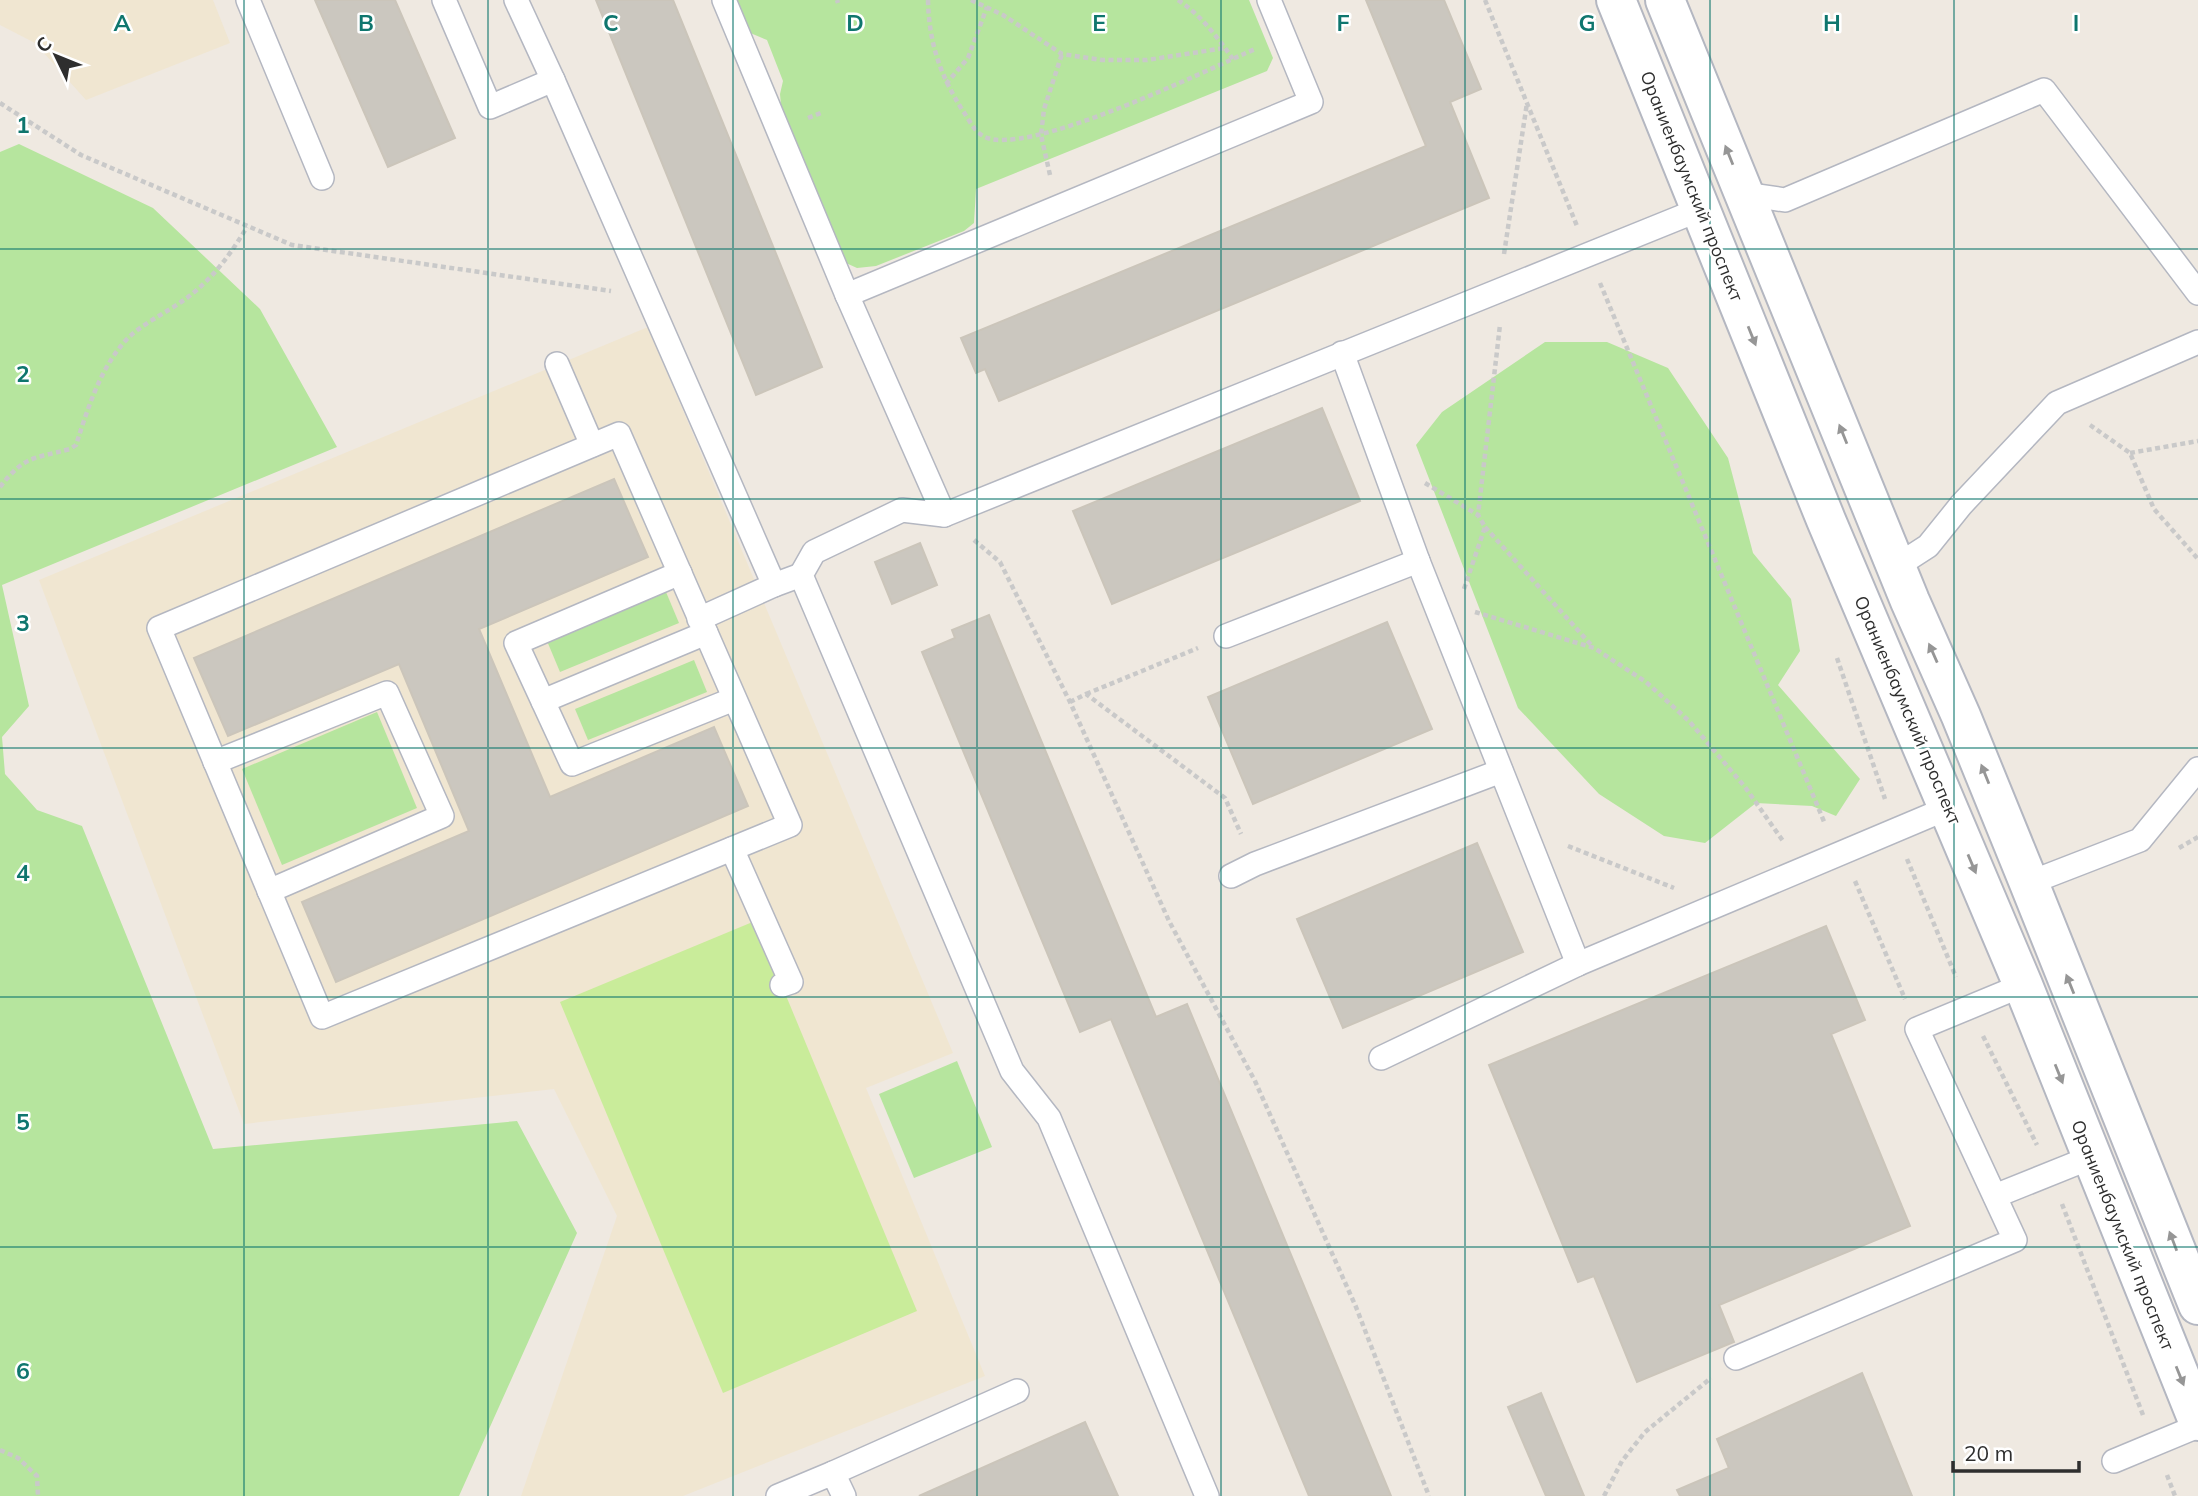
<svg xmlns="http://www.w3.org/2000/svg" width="2198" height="1496" viewBox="0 0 2198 1496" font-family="Mulish,sans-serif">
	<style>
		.education { fill: #f0e6d1 }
		.green { fill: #b6e59e }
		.pitch { fill: #c9ec9a }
		.building { fill: #cbc7bf; stroke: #cbc5ba; stroke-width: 2 }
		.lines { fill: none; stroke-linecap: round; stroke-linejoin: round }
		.lane-casing { stroke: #b4b7c1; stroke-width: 26 }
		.secondary-casing { stroke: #b4b7c1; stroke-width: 42 }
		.path { stroke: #c9c9c9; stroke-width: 4.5; stroke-dasharray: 5 3.5; stroke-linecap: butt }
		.lane { stroke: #fff; stroke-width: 23 }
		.secondary { stroke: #fff; stroke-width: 38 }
		.oneway { fill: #969696 }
		.grid { fill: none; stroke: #0f766e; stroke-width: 2; stroke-opacity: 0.55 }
		.labels { text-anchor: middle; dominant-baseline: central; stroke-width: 5; stroke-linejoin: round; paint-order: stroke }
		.street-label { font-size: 18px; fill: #2e2e2e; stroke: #fff }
		.grid-label { font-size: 23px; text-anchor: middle; font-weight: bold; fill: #0f766e; stroke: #fff; stroke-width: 5; stroke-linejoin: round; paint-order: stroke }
	</style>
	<rect width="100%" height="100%" fill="#efe9e1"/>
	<g class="education">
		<polygon points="0,0 213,0 230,43 86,100 35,43 0,25"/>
		<polygon points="648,327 953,1053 866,1088 985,1376 683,1496 521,1496 617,1216 554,1089 244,1124 39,580"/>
	</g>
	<g class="green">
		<polygon points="736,0 1249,0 1273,58 1267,71 976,189 974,223 964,231 876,266 857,268 846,263 788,126 781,105 780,94 783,81 767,40 748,32"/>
		<polygon points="19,144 153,208 260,309 337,447 2,585 29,706 2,737 5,774 37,810 82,826 213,1149 517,1121 577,1233 459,1496 0,1496 0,152"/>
		<polygon points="1545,342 1607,342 1668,368 1728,458 1753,553 1791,599 1800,651 1778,685 1860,779 1836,816 1812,806 1756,803 1705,843 1664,836 1599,794 1518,708 1416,445 1442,412"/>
		<polygon points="666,592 679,623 560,672 547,641"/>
		<polygon points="694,660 707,692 588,740 575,709"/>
		<polygon points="377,712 417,808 282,865 242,769"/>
		<polygon points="957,1061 992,1147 914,1178 879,1094"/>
	</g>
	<polygon class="pitch" points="755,921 917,1311 723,1393 560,1002"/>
	<g class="building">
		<polygon points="315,0 395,0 455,138 388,167"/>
		<polygon points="596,0 673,0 822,367 756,395"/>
		<polygon points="1366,0 1444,0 1481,89 1450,102 1489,198 999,401 985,369 976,373 961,338 1426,146"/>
		<polygon points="1322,408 1360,501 1112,604 1073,511"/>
		<polygon points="614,479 648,557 479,629 550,797 714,727 748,806 336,982 302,902 469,831 399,664 228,736 194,658"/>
		<polygon points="920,543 937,585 892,604 875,562"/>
		<polygon points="989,615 1156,1017 1187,1004 1391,1496 1309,1496 1111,1019 1080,1032 922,652 955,638 952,630"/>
		<polygon points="1387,622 1432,729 1253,804 1208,697"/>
		<polygon points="1477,843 1523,952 1343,1028 1297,919"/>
		<polygon points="1826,926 1865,1020 1831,1034 1910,1226 1719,1305 1734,1342 1637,1382 1594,1276 1578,1282 1489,1065"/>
		<polygon points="1862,1373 1912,1496 1680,1496 1677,1490 1729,1468 1717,1439"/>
		<polygon points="1541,1393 1584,1496 1546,1496 1508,1407"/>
		<polygon points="1085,1422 1118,1496 919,1496"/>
	</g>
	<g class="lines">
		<g class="lane-casing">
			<g id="lane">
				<polyline points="248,0 322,178"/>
				<polyline points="444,0 490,107 553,80 774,585 801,575"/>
				<polyline points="516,0 553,80"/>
				<polyline points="724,0 847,295 944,515"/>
				<polyline points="1745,194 1785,200 2044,90 2198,293"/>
				<polyline points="847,295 1311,102 1269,0"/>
				<polyline points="1342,353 1418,561 1578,964"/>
				<polyline points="557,364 592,445"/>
				<polygon points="619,434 790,825 322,1017 159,628"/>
				<polyline points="1897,566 1928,546 1961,505 2057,403 2198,342"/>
				<polyline points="680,573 516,643 572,764 734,699"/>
				<polyline points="699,619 774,585"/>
				<polyline points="1226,636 1418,561"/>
				<polyline points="543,701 706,633"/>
				<polyline points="215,762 387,693 442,816 269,891"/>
				<polyline points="732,849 791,982 782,985"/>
				<polyline points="1231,876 1255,864 1501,771"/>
				<polyline points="2029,883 2140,840 2198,769"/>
				<polyline points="1381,1058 1578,964 1948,808"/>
				<polyline points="1995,1196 2092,1157"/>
				<polyline points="1736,1358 2015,1240 1917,1029 2023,985"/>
				<polyline points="2114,1461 2198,1426"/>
				<polyline points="833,1473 1017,1391"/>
				<polyline points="778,1496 833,1473 844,1496"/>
				<polyline points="1207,1496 1049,1118 1012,1071 801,575 814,552 902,510 944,515 1701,209"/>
			</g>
		</g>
		<g class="secondary-casing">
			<g id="secondary">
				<polyline points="1616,0 1826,520 2023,985 2198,1421"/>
				<polyline points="1665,0 1910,601 1961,716 2029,883 2198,1305"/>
			</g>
		</g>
		<g class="path">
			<polyline points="837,0 838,3"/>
			<path d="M928,0C929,43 940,75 963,111C968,118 974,131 983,136C1023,160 1209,69 1255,49"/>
			<polyline points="971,0 1003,15 1062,54 1102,60 1147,60 1225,48"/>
			<path d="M1178,0C1201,15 1217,37 1233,59"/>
			<polyline points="1485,0 1577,226"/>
			<polyline points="946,84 968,58 987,7"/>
			<polyline points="0,103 81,155 292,245 611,291"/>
			<polyline points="808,118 821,113"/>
			<polyline points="1050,175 1041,135 1044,109 1062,54"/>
			<polyline points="1504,254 1527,103"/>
			<polyline points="1600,283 1825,824"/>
			<polyline points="2090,425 2130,453 2154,509 2198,559"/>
			<polyline points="2130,453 2198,441"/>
			<polyline points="1425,483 1478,515"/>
			<path d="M0,487C25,455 33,459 70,449L76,445C88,408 100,368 127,339C143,323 166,313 184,300C212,280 230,255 247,227"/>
			<polyline points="1485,527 1593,647"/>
			<polyline points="974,540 1000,562 1070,702 1169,921 1255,1081 1356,1307 1429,1496"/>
			<polyline points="1464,589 1485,527 1478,515 1500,325"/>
			<polyline points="1475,612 1594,648 1646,682 1689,721 1745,787 1783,841"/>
			<polyline points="1837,658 1885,799"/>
			<polyline points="1086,694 1198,648"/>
			<polyline points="1070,702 1086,694 1225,798 1241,834"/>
			<polyline points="1568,846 1674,888"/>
			<polyline points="2179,848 2198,837"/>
			<polyline points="1907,859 1956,977"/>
			<polyline points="1855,881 1905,999"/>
			<polyline points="1983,1036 2037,1145"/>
			<polyline points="2062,1204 2143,1415"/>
			<polyline points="0,1450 18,1458 37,1476 38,1496"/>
			<polyline points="2167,1475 2175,1496"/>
			<polyline points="1604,1496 1622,1461 1645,1432 1711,1378"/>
		</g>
		<use href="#lane" class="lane"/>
		<use href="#secondary" class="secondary"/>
	</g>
	<defs><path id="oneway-solid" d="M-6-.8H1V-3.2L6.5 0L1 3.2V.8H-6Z" transform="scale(1.75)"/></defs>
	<g class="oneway">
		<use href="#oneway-solid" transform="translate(1729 155) rotate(-112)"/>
		<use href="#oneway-solid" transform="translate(1752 336) rotate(68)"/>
		<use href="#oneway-solid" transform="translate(1843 434) rotate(-112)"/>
		<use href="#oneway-solid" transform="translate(1933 653) rotate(-114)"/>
		<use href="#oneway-solid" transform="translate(1985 774) rotate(-112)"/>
		<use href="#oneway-solid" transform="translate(1972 864) rotate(67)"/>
		<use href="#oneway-solid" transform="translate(2070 984) rotate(-112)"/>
		<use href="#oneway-solid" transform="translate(2059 1074) rotate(68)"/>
		<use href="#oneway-solid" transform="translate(2173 1241) rotate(-111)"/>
		<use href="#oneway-solid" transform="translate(2180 1376) rotate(68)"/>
	</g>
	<path class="grid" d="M244,0V1496M488,0V1496M733,0V1496M977,0V1496M1221,0V1496M1465,0V1496M1710,0V1496M1954,0V1496M0,249H2198M0,499H2198M0,748H2198M0,997H2198M0,1247H2198"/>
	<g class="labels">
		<g class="street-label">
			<text transform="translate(1692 186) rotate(68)">Ораниенбаумский проспект</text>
			<text transform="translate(1908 710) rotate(67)">Ораниенбаумский проспект</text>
			<text transform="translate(2123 1235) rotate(68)">Ораниенбаумский проспект</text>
		</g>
	</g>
	<g class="grid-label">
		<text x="122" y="31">A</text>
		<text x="366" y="31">B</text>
		<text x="611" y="31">C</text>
		<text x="855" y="31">D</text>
		<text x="1099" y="31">E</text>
		<text x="1343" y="31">F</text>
		<text x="1587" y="31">G</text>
		<text x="1832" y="31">H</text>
		<text x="2076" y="31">I</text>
		<text x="23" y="133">1</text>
		<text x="23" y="382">2</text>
		<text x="23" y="631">3</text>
		<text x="23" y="881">4</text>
		<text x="23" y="1130">5</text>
		<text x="23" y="1379">6</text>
	</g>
	<g transform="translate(56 56) rotate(313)" stroke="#ffffff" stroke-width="5" paint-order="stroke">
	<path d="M0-5L12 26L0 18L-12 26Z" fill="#2e2e2e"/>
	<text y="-10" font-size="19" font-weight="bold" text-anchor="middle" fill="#2e2e2e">С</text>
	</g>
	<path d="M1953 1461v10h126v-10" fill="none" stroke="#2e2e2e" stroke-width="3.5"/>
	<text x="1964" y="1461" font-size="21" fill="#2e2e2e" stroke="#ffffff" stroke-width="5" paint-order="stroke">20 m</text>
</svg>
